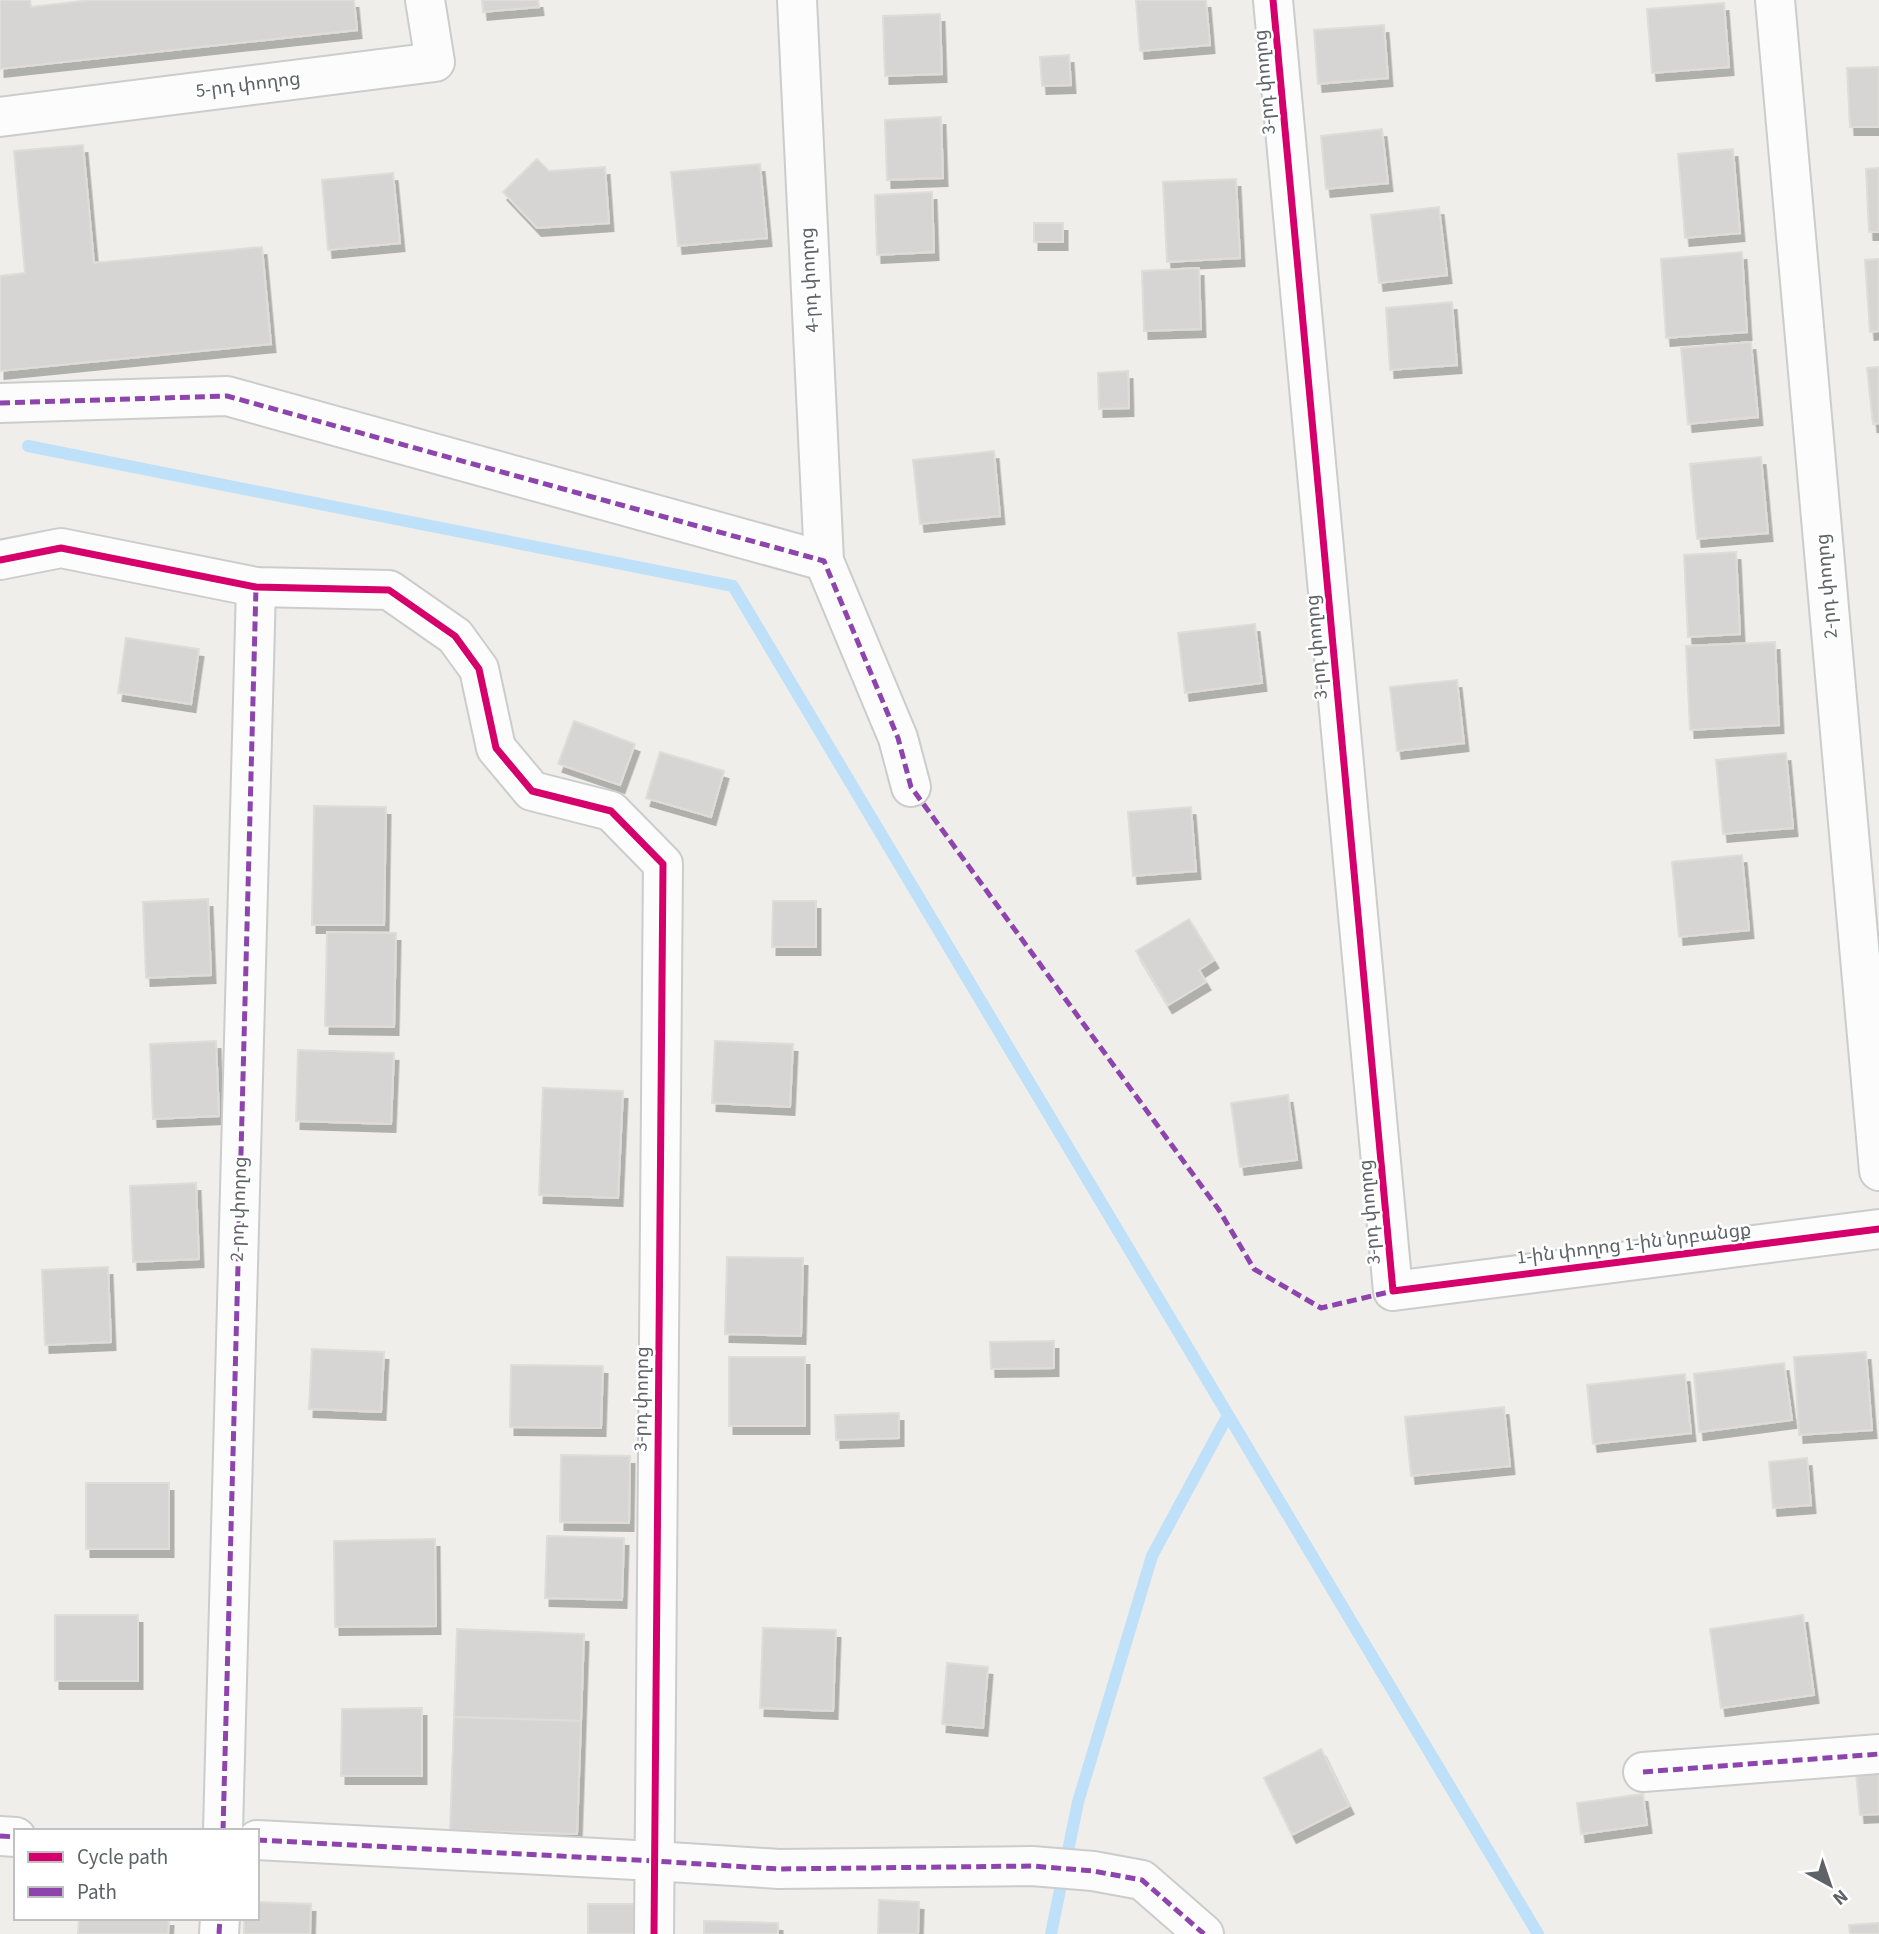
<svg xmlns="http://www.w3.org/2000/svg" width="1879" height="1934" viewBox="0 0 1879 1934" font-family="'Source Sans 3','Noto Sans Armenian',sans-serif">
	<style>
		.lines { fill: none; stroke-linecap: round; stroke-linejoin: round }
		.stream { stroke: #bfe0f9; stroke-width: 12 }
		.building { fill: #d6d5d3; stroke: #deddd9; stroke-width: 2; filter: url(#shadow) }
		.minor-casing { stroke: #cbcccc; stroke-width: 42 }
		.minor { stroke: #fdfcfc; stroke-width: 38 }
		.quiet { stroke: #8e44ad; stroke-width: 5; stroke-dasharray: 10 5; stroke-linecap: butt }
		.cycleway-casing { stroke: #fff; stroke-width: 11 }
		.cycleway { stroke: #d6006c; stroke-width: 7 }
		.labels { text-anchor: middle; dominant-baseline: central; stroke-width: 5; stroke-linejoin: round; paint-order: stroke }
		.street-label { font-size: 19px; fill: #5f6368; stroke: #fff }
	</style>
	<defs>
		<filter id="shadow"><feDropShadow dx="4.5" dy="8" stdDeviation="0" flood-color="#0004"/></filter>
	</defs>
	<rect width="100%" height="100%" fill="#efeeea"/>
	<g class="lines">
		<g class="stream">
			<polyline points="28,446 733,586 1538,1934"/>
			<polyline points="1051,1934 1078,1802 1152,1556 1228,1415"/>
		</g>
	</g>
	<g class="building">
		<polygon points="0,0 30,0 31,7 90,0 354,0 357,30 0,69"/>
		<polygon points="482,0 538,0 539,7 483,12"/>
		<polygon points="1136,0 1206,0 1210,45 1140,51"/>
		<polygon points="1724,3 1729,67 1652,73 1647,9"/>
		<polygon points="940,14 942,74 885,76 883,16"/>
		<polygon points="1384,25 1388,78 1318,84 1314,30"/>
		<polygon points="1069,55 1071,85 1042,86 1040,57"/>
		<polygon points="1879,67 1879,127 1850,127 1847,68"/>
		<polygon points="941,117 943,178 887,180 885,120"/>
		<polygon points="1382,129 1388,183 1326,189 1321,136"/>
		<polygon points="83,145 94,263 262,247 271,344 0,371 0,276 25,273 14,151"/>
		<polygon points="1733,149 1740,233 1685,238 1678,154"/>
		<polygon points="537,159 549,171 605,167 609,223 537,228 503,192"/>
		<polygon points="760,164 767,238 678,246 671,172"/>
		<polygon points="1879,168 1879,232 1869,232 1866,169"/>
		<polygon points="393,173 400,243 328,250 322,180"/>
		<polygon points="1236,179 1240,258 1167,262 1163,182"/>
		<polygon points="932,192 934,252 877,255 875,195"/>
		<polygon points="1439,207 1447,275 1379,283 1371,215"/>
		<rect x="1034" y="223" width="29" height="19"/>
		<polygon points="1742,252 1747,332 1666,338 1661,259"/>
		<polygon points="1879,259 1879,331 1870,332 1865,260"/>
		<polygon points="1199,268 1201,329 1144,331 1142,271"/>
		<polygon points="1452,302 1457,365 1390,370 1386,308"/>
		<polygon points="1751,342 1758,417 1688,424 1681,348"/>
		<polygon points="1879,367 1879,423 1873,424 1867,368"/>
		<polygon points="1128,371 1129,408 1099,409 1098,373"/>
		<polygon points="994,451 1000,516 920,524 913,460"/>
		<polygon points="1761,457 1768,533 1697,539 1690,464"/>
		<polygon points="1736,552 1740,634 1688,637 1684,555"/>
		<polygon points="1255,624 1262,683 1185,693 1178,633"/>
		<polygon points="126,638 199,649 191,704 118,693"/>
		<polygon points="1775,642 1779,725 1690,730 1686,646"/>
		<polygon points="1457,680 1464,743 1397,751 1390,687"/>
		<polygon points="574,721 635,744 620,785 558,764"/>
		<polygon points="660,752 724,771 711,817 646,798"/>
		<polygon points="1786,753 1793,828 1723,834 1716,760"/>
		<polygon points="314,806 386,807 384,925 312,925"/>
		<polygon points="1191,807 1196,871 1133,876 1128,812"/>
		<polygon points="1742,855 1749,930 1679,937 1672,862"/>
		<polygon points="208,899 211,975 146,978 143,902"/>
		<polygon points="773,901 816,901 816,947 772,947"/>
		<polygon points="1189,919 1214,960 1199,970 1206,982 1168,1005 1136,951"/>
		<polygon points="327,932 396,933 394,1027 325,1026"/>
		<polygon points="216,1041 219,1116 153,1119 150,1044"/>
		<polygon points="715,1041 793,1044 790,1107 712,1103"/>
		<polygon points="298,1050 394,1053 391,1124 296,1121"/>
		<polygon points="543,1088 623,1091 618,1198 539,1195"/>
		<polygon points="1288,1095 1297,1160 1240,1167 1231,1103"/>
		<polygon points="196,1183 199,1259 133,1262 130,1186"/>
		<polygon points="727,1257 803,1258 801,1336 725,1334"/>
		<polygon points="108,1267 111,1342 45,1345 42,1270"/>
		<polygon points="1054,1341 1054,1368 991,1369 990,1342"/>
		<polygon points="312,1349 384,1352 381,1412 309,1409"/>
		<polygon points="1866,1352 1872,1430 1799,1435 1794,1357"/>
		<rect x="729" y="1357" width="76" height="69"/>
		<polygon points="1784,1363 1792,1420 1699,1432 1694,1374"/>
		<polygon points="511,1365 603,1366 601,1428 510,1427"/>
		<polygon points="1685,1374 1691,1433 1593,1444 1587,1385"/>
		<polygon points="1504,1407 1510,1466 1411,1476 1405,1417"/>
		<polygon points="899,1413 899,1438 836,1440 835,1415"/>
		<polygon points="561,1455 630,1456 629,1523 560,1522"/>
		<polygon points="1807,1458 1811,1505 1773,1508 1769,1462"/>
		<rect x="86" y="1483" width="83" height="66"/>
		<polygon points="547,1536 624,1538 622,1600 545,1598"/>
		<polygon points="435,1539 436,1626 335,1627 334,1541"/>
		<rect x="55" y="1615" width="83" height="66"/>
		<polygon points="1803,1615 1814,1695 1721,1708 1710,1629"/>
		<polygon points="763,1628 836,1630 833,1711 760,1708"/>
		<polygon points="457,1629 584,1634 581,1721 454,1717"/>
		<polygon points="947,1663 988,1667 983,1728 942,1724"/>
		<polygon points="422,1708 422,1776 341,1776 342,1709"/>
		<polygon points="454,1717 581,1721 577,1834 450,1830"/>
		<polygon points="1321,1749 1349,1806 1292,1835 1264,1778"/>
		<polygon points="1879,1771 1879,1814 1860,1815 1856,1773"/>
		<polygon points="1643,1794 1647,1825 1581,1834 1577,1803"/>
		<polygon points="879,1900 919,1902 918,1934 878,1934"/>
		<polygon points="257,1902 311,1904 310,1934 244,1934 244,1918 257,1918"/>
		<rect x="588" y="1904" width="61" height="30"/>
		<polygon points="79,1918 169,1918 168,1934 78,1934"/>
		<polygon points="704,1921 778,1923 778,1934 704,1934"/>
		<polygon points="1879,1923 1879,1934 1850,1934 1849,1925"/>
	</g>
	<g class="lines">
		<g class="minor-casing">
			<g id="minor">
				<polyline points="797,0 824,561 898,738 911,787"/>
				<polyline points="1273,0 1393,1291 1879,1229"/>
				<polyline points="1775,0 1879,1171"/>
				<polyline points="0,117 435,62 425,0"/>
				<polyline points="0,403 227,396 824,561"/>
				<polyline points="0,560 61,548 256,587 389,590 455,636 479,669 496,748 532,791 611,811 663,864 654,1934"/>
				<polyline points="1643,1772 1879,1754"/>
				<polyline points="223,1831 256,587"/>
				<polyline points="0,1836 16,1837"/>
				<polyline points="257,1840 654,1861 779,1869 1032,1866 1093,1871 1142,1880 1204,1934"/>
				<polyline points="219,1934 220,1918"/>
			</g>
		</g>
		<use href="#minor" class="minor"/>
		<g class="quiet">
			<polyline points="0,403 227,396 824,561 898,738 911,787 1219,1210 1254,1269 1321,1308 1393,1291"/>
			<polyline points="1643,1772 1879,1754"/>
			<polyline points="223,1831 256,587"/>
			<polyline points="0,1836 16,1837"/>
			<polyline points="257,1840 654,1861 779,1869 1032,1866 1093,1871 1142,1880 1204,1934"/>
			<polyline points="219,1934 220,1918"/>
		</g>
		<g class="cycleway-casing">
			<g id="cycleway">
				<polyline points="1273,0 1393,1291 1879,1229"/>
				<polyline points="0,560 61,548 256,587 389,590 455,636 479,669 496,748 532,791 611,811 663,864 654,1934"/>
			</g>
		</g>
		<use href="#cycleway" class="cycleway"/>
	</g>
	<g class="labels">
		<g class="street-label">
			<text transform="translate(1265 82) rotate(-95)">3-րդ փողոց</text>
			<text transform="translate(248 85) rotate(-7)">5-րդ փողոց</text>
			<text transform="translate(810 280) rotate(-93)">4-րդ փողոց</text>
			<text transform="translate(1827 586) rotate(-95)">2-րդ փողոց</text>
			<text transform="translate(1317 647) rotate(-95)">3-րդ փողոց</text>
			<text transform="translate(239 1209) rotate(-88)">2-րդ փողոց</text>
			<text transform="translate(1370 1212) rotate(-95)">3-րդ փողոց</text>
			<text transform="translate(1634 1244) rotate(-7)">1-ին փողոց 1-ին նրբանցք</text>
			<text transform="translate(642 1399) rotate(-89)">3-րդ փողոց</text>
		</g>
	</g>
	<rect x="14" y="1829" width="245" height="91" fill="#ffffff" stroke="#bfc1c3" stroke-width="2"/>
	<rect x="28" y="1852" width="35" height="10" fill="#d6006c" stroke="#bfc1c3" stroke-width="2"/>
	<text x="77" y="1864" font-size="21" fill="#5f6368">Cycle path</text>
	<rect x="28" y="1887" width="35" height="10" fill="#8e44ad" stroke="#bfc1c3" stroke-width="2"/>
	<text x="77" y="1899" font-size="21" fill="#5f6368">Path</text>
	<g transform="translate(1830 1885) rotate(140)" stroke="#ffffff" stroke-width="5" paint-order="stroke">
	<path d="M0-5L12 26L0 18L-12 26Z" fill="#5f6368"/>
	<text y="-10" font-size="19" font-weight="bold" text-anchor="middle" fill="#5f6368">N</text>
	</g>
</svg>
